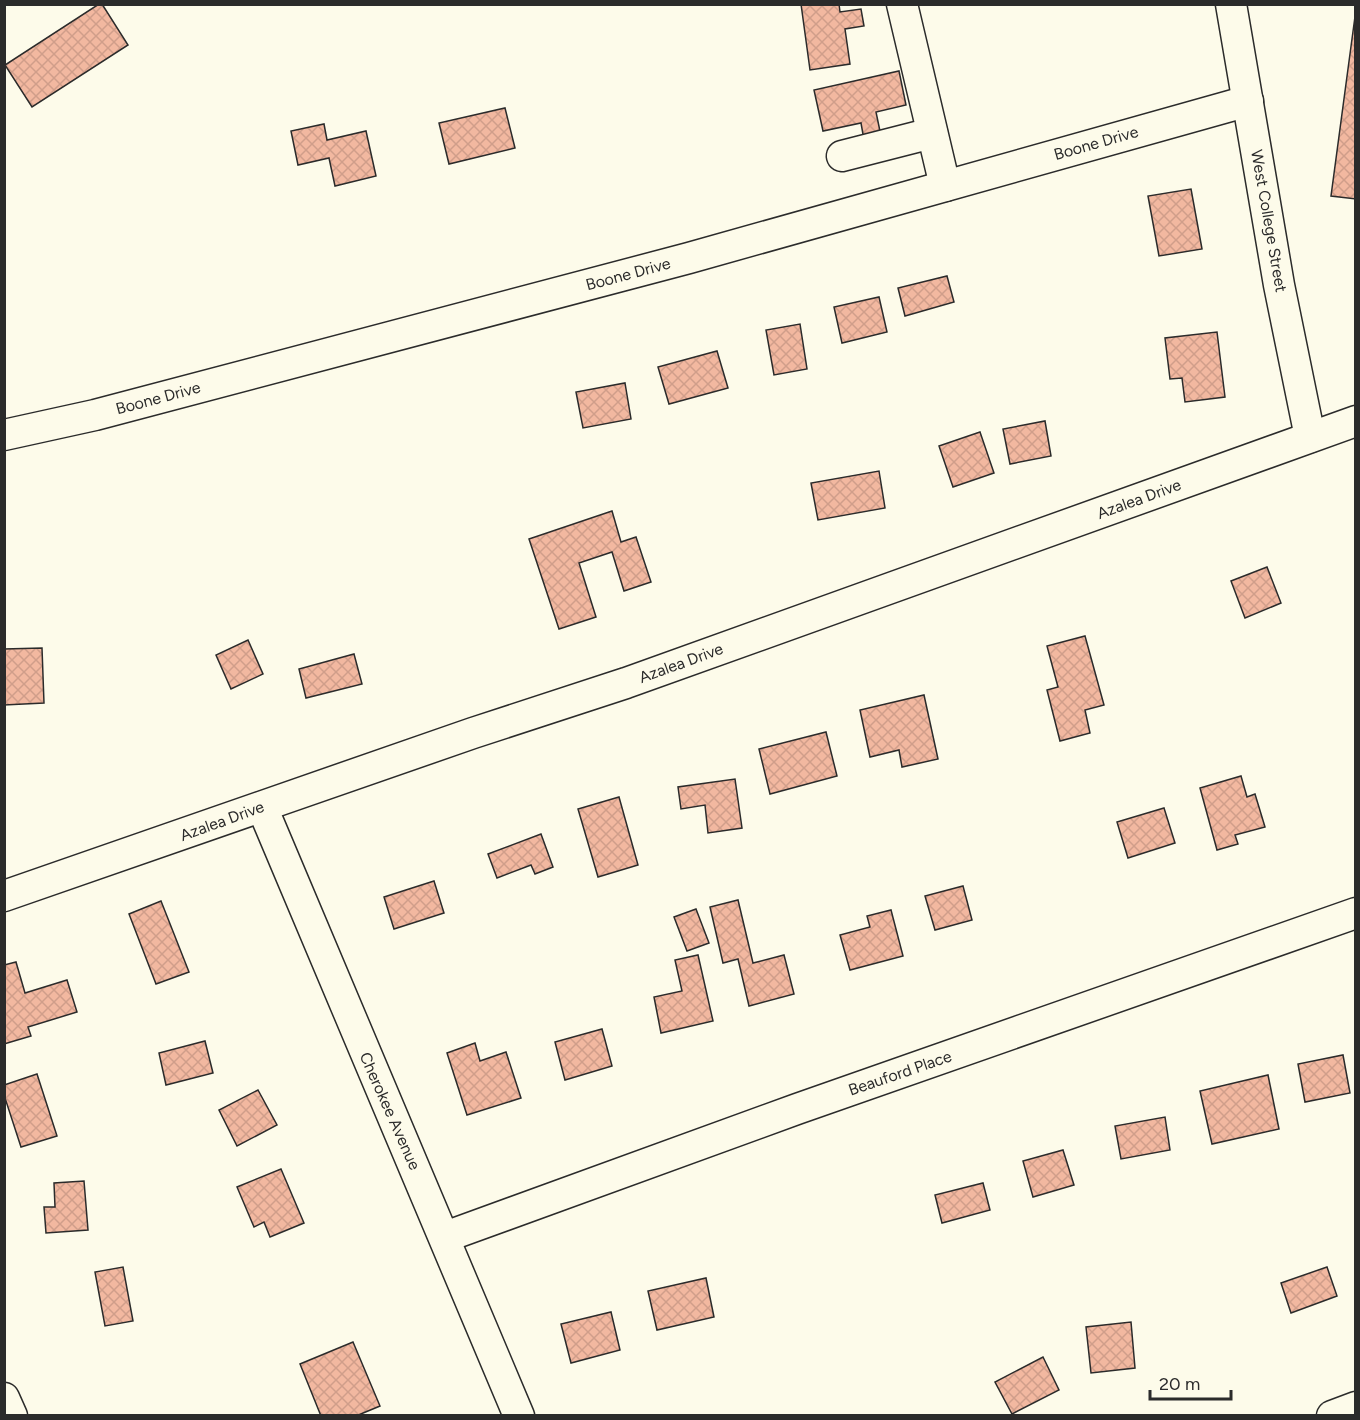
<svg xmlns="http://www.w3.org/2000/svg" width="1360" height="1420" viewBox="0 0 1360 1420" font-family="Figtree,sans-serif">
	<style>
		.building { fill: url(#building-cross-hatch); stroke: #2b2b2b; stroke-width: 1.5 }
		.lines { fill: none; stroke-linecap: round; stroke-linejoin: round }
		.minor-casing { stroke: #2b2b2b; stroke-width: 33 }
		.minor { stroke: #fdfbea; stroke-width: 30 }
		.labels { text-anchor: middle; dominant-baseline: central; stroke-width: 4.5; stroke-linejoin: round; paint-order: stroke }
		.street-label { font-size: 16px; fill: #2b2b2b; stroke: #fdfbea }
	</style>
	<defs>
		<pattern id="building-cross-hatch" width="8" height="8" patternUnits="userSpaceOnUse" patternTransform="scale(1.5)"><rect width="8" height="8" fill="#f2b8a0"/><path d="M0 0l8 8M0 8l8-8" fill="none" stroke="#d09e8a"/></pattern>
	</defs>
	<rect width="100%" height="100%" fill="#fdfbea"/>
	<g class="building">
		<polygon points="99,4 102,4 128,45 32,107 5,65"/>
		<polygon points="801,4 839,4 840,12 861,9 864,26 845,29 850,64 810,70"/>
		<polygon points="1356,9 1356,199 1331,196"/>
		<polygon points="899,71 906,105 876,112 881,136 864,140 861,123 823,131 814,90"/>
		<polygon points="505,108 515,148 449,164 439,123"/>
		<polygon points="324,124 327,140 366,131 376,176 335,186 329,158 298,165 291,131"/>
		<polygon points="1191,189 1202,249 1159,256 1148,196"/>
		<polygon points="947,276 954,302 905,316 898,288"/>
		<polygon points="879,297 887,332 842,343 834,307"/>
		<polygon points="800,324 807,369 774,375 766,330"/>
		<polygon points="1217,332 1225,397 1185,402 1182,378 1170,379 1165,338"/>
		<polygon points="717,351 728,388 669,404 658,367"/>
		<polygon points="625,383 631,419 583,428 576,392"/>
		<polygon points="1045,421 1051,456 1010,464 1003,429"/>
		<polygon points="980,432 994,473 953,487 939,446"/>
		<polygon points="879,471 885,508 818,520 811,483"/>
		<polygon points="612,511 621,542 636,537 651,582 624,591 612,552 579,563 596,617 559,629 529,539"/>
		<polygon points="1267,567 1281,603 1245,618 1231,581"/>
		<polygon points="1085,636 1104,705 1085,710 1090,733 1060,741 1047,690 1058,687 1047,646"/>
		<polygon points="248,640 263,674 231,689 216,655"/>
		<polygon points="42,648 44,703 4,705 4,649"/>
		<polygon points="354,654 362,684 306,698 299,669"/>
		<polygon points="924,695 938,759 902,767 899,750 870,757 860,710"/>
		<polygon points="826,732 837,776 770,794 759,749"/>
		<polygon points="1241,776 1247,797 1255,794 1265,827 1235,835 1238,844 1217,850 1200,788"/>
		<polygon points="735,779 742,828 708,833 705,805 681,809 678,787"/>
		<polygon points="619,797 638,865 598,877 578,809"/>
		<polygon points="1164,808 1175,843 1128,858 1117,822"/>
		<polygon points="541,834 553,867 535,874 531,865 497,878 488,854"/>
		<polygon points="434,881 444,913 394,929 384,897"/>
		<polygon points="963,886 972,920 935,930 925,896"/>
		<polygon points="738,900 753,963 784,955 794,994 749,1006 738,959 723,963 710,907"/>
		<polygon points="161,901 189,972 156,984 129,914"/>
		<polygon points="696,909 709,943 687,951 674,917"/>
		<polygon points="891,910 903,956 850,970 840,935 870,927 867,916"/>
		<polygon points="698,955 713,1021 661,1033 654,997 682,991 675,960"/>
		<polygon points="16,962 25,993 67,980 77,1012 28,1027 31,1036 4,1044 4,965"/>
		<polygon points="602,1029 612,1066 565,1080 555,1042"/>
		<polygon points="205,1041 213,1073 166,1085 159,1053"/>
		<polygon points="475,1043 480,1061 506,1052 521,1098 467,1115 447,1053"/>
		<polygon points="1343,1055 1350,1093 1305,1102 1298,1064"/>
		<polygon points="37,1074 57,1136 21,1147 4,1095 4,1085"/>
		<polygon points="1268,1075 1279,1129 1212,1144 1200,1091"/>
		<polygon points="258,1090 277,1125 237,1146 219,1110"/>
		<polygon points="1165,1117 1170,1150 1121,1159 1115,1126"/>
		<polygon points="1063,1150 1074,1185 1033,1197 1023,1161"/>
		<polygon points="281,1169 304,1223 270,1237 264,1222 254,1227 237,1187"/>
		<polygon points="84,1181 88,1230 46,1233 44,1207 55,1207 54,1183"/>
		<polygon points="983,1183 990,1210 942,1223 935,1195"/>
		<polygon points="123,1267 133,1321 105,1326 95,1272"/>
		<polygon points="1327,1267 1337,1296 1291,1313 1281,1283"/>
		<polygon points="706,1278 714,1317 657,1330 648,1291"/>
		<polygon points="611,1312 620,1350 571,1363 561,1324"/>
		<polygon points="1131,1322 1135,1368 1091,1373 1086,1327"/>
		<polygon points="353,1342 380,1406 356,1416 321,1416 300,1364"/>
		<polygon points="1043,1357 1059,1390 1012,1414 995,1382"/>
	</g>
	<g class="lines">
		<g class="minor-casing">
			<g id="minor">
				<polyline points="902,4 945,186"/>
				<polyline points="1231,4 1279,285 1310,437"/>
				<polyline points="842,156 932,133"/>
				<polyline points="4,435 95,415 689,258 1248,101"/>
				<polyline points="262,807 519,1416"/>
				<polyline points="4,896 473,733 626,683 1356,421"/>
				<polyline points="445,1237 797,1109 1356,913"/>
				<polyline points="4,1398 12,1416"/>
				<polyline points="1332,1416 1356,1407"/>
			</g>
		</g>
		<use href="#minor" class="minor"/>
	</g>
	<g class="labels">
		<g class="street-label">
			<text transform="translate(1096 143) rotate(-16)">Boone Drive</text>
			<text transform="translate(1269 221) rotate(80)">West College Street</text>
			<text transform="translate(628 274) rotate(-15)">Boone Drive</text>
			<text transform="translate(158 398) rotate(-15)">Boone Drive</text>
			<text transform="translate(1139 499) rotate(-20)">Azalea Drive</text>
			<text transform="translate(681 663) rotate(-20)">Azalea Drive</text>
			<text transform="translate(222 821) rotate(-20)">Azalea Drive</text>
			<text transform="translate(900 1073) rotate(-19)">Beauford Place</text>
			<text transform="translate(390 1111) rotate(66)">Cherokee Avenue</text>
		</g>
	</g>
	<rect width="1360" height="1420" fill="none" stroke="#2b2b2b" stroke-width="12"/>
	<path d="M1150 1390v9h81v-9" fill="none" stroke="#2b2b2b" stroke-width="3"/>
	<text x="1159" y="1390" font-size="18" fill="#2b2b2b" stroke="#fdfbea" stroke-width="4.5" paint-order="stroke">20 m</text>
</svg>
